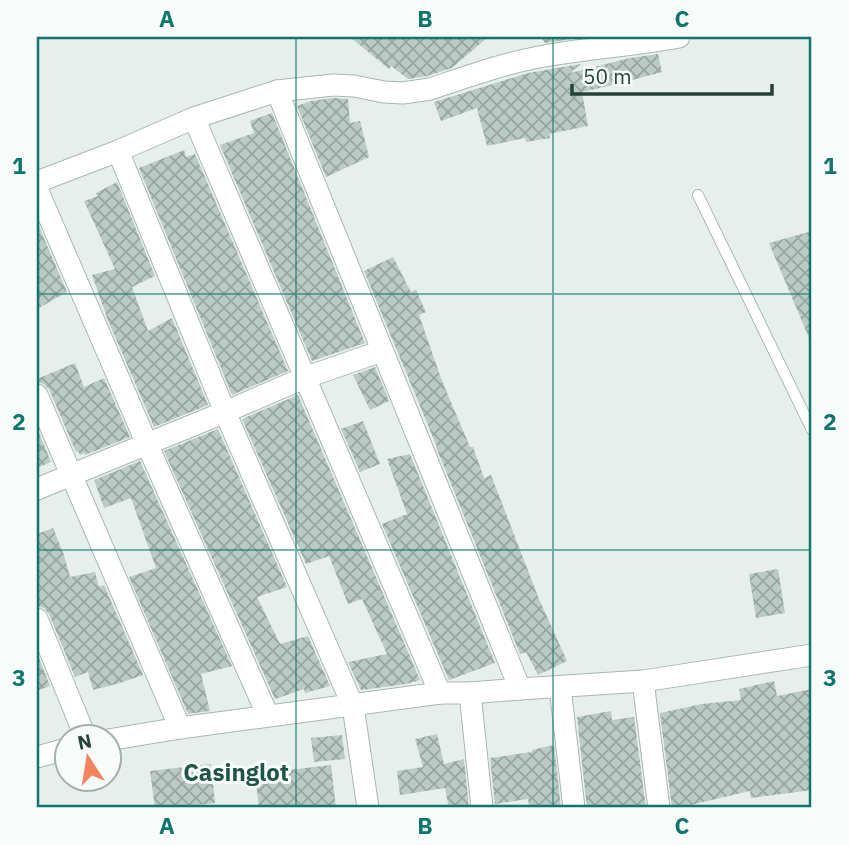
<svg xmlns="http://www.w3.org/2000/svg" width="849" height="845" viewBox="0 0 849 845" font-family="'IBM Plex Sans',sans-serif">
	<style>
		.building { fill: url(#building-cross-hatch) }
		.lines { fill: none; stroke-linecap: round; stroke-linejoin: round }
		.lane-casing { stroke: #a8b8b2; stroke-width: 12 }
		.street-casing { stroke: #a8b8b2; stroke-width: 23 }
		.lane { stroke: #fff; stroke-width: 10 }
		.street { stroke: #fff; stroke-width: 21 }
		.grid { fill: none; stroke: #0f766e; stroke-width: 2; stroke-opacity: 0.55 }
		.labels { text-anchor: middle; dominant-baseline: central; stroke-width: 6; stroke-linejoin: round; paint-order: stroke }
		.quarter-label { font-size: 24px; font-weight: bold; fill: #1f5548; stroke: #f7fbf9 }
		.neatline { fill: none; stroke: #0f766e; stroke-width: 2.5 }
		.grid-label { font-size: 23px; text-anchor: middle; font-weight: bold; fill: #0f766e }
	</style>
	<defs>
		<pattern id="building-cross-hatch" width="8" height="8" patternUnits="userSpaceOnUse" patternTransform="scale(1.75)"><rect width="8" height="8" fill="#bbcac4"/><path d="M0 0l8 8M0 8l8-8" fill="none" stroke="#98a6a0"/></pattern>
	</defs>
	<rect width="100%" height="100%" fill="#e6efeb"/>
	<g class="building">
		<polygon points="350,37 488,37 452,68 427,76 408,79 391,66 389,69"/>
		<polygon points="541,37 584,37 545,43"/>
		<polygon points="658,54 662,72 617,84 582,92 588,126 549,134 550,138 526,142 525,138 487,146 477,108 441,121 434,102 528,73 581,64 570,73 630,58"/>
		<polygon points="333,98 348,99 350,123 360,121 369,157 326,177 297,106 311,101"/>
		<polygon points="272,113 365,343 312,361 220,145 254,133 250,121"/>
		<polygon points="184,150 186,157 195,154 288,371 232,395 139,168"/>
		<polygon points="117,182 155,276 132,287 148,331 172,318 208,405 154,427 107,318 92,275 115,269 84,201 98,196 96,193"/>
		<polygon points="37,222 67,292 37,309"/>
		<polygon points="812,231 812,345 769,243"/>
		<polygon points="393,257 411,292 416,290 426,312 419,315 442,381 470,447 473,447 484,478 491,475 539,599 567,661 538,675 526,652 520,654 436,447 437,447 364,271"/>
		<polygon points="75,363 84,387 104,378 130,437 85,455 84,453 80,455 78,451 76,452 49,389 44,384 37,382 37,379"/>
		<polygon points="375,367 389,401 370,410 353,375"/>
		<polygon points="298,395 420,680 406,684 361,690 348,662 387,654 362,599 348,604 329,556 306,564 242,419"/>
		<polygon points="363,421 380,464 360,472 341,429"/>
		<polygon points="37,428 51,462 37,468"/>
		<polygon points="218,429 287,587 257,597 280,644 308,636 330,686 305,693 304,689 275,699 164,451"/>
		<polygon points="410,454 495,663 449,680 382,524 407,514 387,459"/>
		<polygon points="140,461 232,666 201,674 210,711 188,714 129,577 156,568 131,498 104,508 94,480"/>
		<polygon points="53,528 64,555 70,577 95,572 99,587 104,585 143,675 120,683 93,690 88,672 75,677 49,614 44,608 37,606 37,534"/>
		<polygon points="778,569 785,613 756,618 749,574"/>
		<polygon points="37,653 50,686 37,691"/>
		<polygon points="774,681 777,696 812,689 812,790 751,798 750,791 678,808 672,808 660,713 702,704 741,700 739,689"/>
		<polygon points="611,711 612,720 634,717 646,808 587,808 577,717"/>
		<polygon points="437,734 444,764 464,759 469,808 449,808 445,788 400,795 397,771 423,767 415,739"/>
		<polygon points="342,735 345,759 314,762 311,738"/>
		<polygon points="554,745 561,808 529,808 528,799 495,804 490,758 532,752 532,750"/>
		<polygon points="211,764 215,803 171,808 155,808 150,771"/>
		<polygon points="331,765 336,808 259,808 255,774"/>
	</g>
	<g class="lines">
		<g class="lane-casing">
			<polyline id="lane" points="698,195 812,430"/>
		</g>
		<g class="street-casing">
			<g id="street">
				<polyline points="277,91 520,689"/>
				<polyline points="194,118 440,693"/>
				<polyline points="118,151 225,412 353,706 368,808"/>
				<path d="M37,182L118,151L194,118L277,91L333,85L354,86L384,92L403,93L430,89C466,77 502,64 539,57C585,48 633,46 679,37"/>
				<polyline points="37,189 147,444 268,716"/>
				<polyline points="37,395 180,728"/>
				<polyline points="37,489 225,412 304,378 382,351"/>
				<polyline points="37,619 85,736"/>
				<polyline points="643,681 659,808"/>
				<polyline points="560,687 574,808"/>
				<polyline points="470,693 482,808"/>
				<polyline points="108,740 180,728 440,693 470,693 520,689 643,681 812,655"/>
				<polyline points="37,757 66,749"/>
			</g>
		</g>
		<use href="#lane" class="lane"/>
		<use href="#street" class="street"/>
	</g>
	<path class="grid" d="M296,37V808M553,37V808M37,294H812M37,550H812"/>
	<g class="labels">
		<g class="quarter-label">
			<text x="236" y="772">Casinglot</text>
		</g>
	</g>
	<rect width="849" height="845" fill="none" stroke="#f7fbf9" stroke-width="77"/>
	<g transform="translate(88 758) rotate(348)"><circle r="33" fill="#f7fbf9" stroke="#a3b1ad" stroke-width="2"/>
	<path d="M0-5L12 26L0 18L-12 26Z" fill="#f4845f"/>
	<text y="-10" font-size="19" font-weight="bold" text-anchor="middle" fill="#24423a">N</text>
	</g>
	<path d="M572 84v10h200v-10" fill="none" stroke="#24423a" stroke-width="3.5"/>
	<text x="583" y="84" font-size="21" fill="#24423a" stroke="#f7fbf9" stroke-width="5" paint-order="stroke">50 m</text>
	<rect x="38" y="38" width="772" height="768" class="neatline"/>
	<g class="grid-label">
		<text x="167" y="27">A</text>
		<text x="425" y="27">B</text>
		<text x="682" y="27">C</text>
		<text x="19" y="174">1</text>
		<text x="830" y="174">1</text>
		<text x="19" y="430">2</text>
		<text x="830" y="430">2</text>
		<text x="19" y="686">3</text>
		<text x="830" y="686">3</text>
		<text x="167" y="834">A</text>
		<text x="425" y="834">B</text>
		<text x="682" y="834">C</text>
	</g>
</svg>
